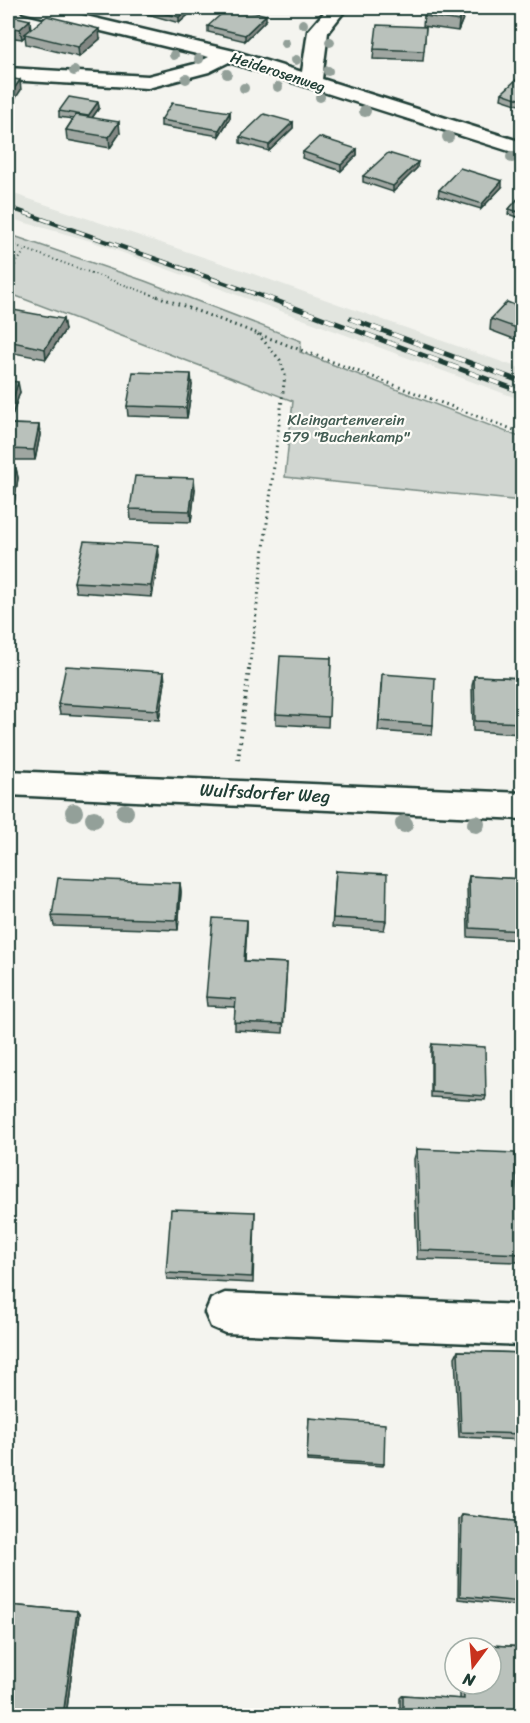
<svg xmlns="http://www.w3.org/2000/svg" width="530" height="1723" viewBox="0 0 530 1723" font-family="Sriracha,sans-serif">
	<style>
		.built { fill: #e2e5df }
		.green { fill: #d1d6d1; stroke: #788a82; stroke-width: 1.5 }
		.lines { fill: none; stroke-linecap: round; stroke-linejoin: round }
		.minor-casing { stroke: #1f3d34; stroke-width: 5 }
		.path-far2 { stroke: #1f3d34; stroke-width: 2; stroke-dasharray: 1 3; stroke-linecap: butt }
		.path-far1 { stroke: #1f3d34; stroke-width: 3; stroke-dasharray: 1.5 4; stroke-linecap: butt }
		.path { stroke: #1f3d34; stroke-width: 4; stroke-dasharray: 1.5 4.5; stroke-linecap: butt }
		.minor { fill: #fdfcf7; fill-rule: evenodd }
		.rail-far1-casing { stroke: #1f3d34; stroke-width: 4.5 }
		.rail-casing { stroke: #1f3d34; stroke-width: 5 }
		.rail-far1 { stroke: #fdfcf7; stroke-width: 3; stroke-dasharray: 9; stroke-linecap: butt }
		.rail { stroke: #fdfcf7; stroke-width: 4; stroke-dasharray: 11; stroke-linecap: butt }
		.tree { fill: #93a099 }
		.wall { fill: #9fa6a1; stroke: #1f3d34; stroke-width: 1.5 }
		.shaded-wall { fill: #828783; stroke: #1f3d34; stroke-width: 1.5 }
		.building { fill: #b9c1bb; stroke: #1f3d34; stroke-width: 1.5 }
		.labels { text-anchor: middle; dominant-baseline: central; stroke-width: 4.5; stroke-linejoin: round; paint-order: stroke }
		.far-street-label { font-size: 15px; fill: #1f3d34; stroke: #fdfcf7 }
		.far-park-label { font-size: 15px; fill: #435c53; stroke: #fdfcf7 }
		.street-label { font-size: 18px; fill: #1f3d34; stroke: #fdfcf7 }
	</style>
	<rect width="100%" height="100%" fill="#f4f4ef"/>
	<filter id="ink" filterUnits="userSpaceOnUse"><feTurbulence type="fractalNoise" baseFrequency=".0167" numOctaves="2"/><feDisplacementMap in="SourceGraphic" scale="12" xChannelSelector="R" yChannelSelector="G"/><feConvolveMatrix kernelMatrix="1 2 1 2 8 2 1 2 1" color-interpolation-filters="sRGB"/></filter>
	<g filter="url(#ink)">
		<polygon class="built" points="8,192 245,271 522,369 522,400 91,241 8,218"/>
		<polygon class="green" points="8,234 145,281 301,341 300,352 522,438 522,501 285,477 293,401 8,293"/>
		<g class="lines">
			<g class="minor-casing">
				<g id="minor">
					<polygon points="21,8 52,8 234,51 302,72 308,31 328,8 347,8 328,32 322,79 522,142 522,155 229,62 209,72 148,88 8,80 8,68 148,76 195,64 209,57 23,12"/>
					<polygon points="8,771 522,793 522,819 8,795"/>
					<polygon points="225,1293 522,1305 522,1345 225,1333 211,1327 205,1313 211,1299"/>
				</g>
			</g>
			<g class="path-far2">
				<polyline points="8,243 161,298"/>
				<polyline points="8,275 26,249"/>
			</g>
			<g class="path-far1">
				<polyline points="157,296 522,433"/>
				<polyline points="249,671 285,375 280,360 257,333"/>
			</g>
			<polyline class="path" points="238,760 249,669"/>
			<use href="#minor" class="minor"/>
			<g class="rail-far1-casing">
				<polyline id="rail-far1" points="8,207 267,298"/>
			</g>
			<g class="rail-casing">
				<g id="rail">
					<polyline points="263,296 522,392"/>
					<polyline points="351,319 522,382"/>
				</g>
			</g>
			<use href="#rail-far1" class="rail-far1"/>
			<use href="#rail" class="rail"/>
		</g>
		<g class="tree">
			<circle cx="303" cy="24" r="5"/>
			<circle cx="330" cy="42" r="5"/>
			<circle cx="285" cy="43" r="5"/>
			<circle cx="174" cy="55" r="5"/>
			<circle cx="199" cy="59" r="5"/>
			<circle cx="296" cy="60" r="5"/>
			<circle cx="74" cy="71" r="5"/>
			<circle cx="328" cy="71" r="5"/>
			<circle cx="227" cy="74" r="5"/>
			<circle cx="186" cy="79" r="5"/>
			<circle cx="278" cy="87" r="5"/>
			<circle cx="244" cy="88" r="5"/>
			<circle cx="320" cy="97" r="5"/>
			<circle cx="365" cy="111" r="6"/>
			<circle cx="448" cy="137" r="6"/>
			<circle cx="512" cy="157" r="6"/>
			<circle cx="74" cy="812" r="9"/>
			<circle cx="125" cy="812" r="9"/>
			<circle cx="94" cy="819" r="9"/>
			<circle cx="404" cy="824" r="9"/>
			<circle cx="476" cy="824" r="9"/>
		</g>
		<g class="wall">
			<polygon points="113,8 130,8 126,11"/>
			<polygon points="139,8 196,8 179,23 140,12"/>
			<polygon points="406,8 467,8 466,11 458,31 423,26 424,16 425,14 405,11"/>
			<polygon points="8,15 31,29 100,39 79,57 26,44 25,36 22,39 8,37"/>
			<polygon points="266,20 245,41 208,32 208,26"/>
			<polygon points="426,27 423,61 373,59 374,49"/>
			<polygon points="522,79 522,106 501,99 502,93"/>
			<polygon points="98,102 99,108 92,118 120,133 110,148 67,140 66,130 73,119 59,117 59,111"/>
			<polygon points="230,112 230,118 219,136 161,126 161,120"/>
			<polygon points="293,122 293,128 269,151 240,143 240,137"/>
			<polygon points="357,149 357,155 341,171 302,158 303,152"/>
			<polygon points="417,168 393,192 363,182 363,176"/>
			<polygon points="502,187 481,209 438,196 439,190"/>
			<polygon points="522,194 522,219 508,214 509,209"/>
			<polygon points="522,308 522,342 490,330 491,319"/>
			<polygon points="8,318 63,319 65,330 46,359 8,352"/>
			<polygon points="8,381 20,392 12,416 8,416"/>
			<polygon points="192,385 187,418 128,416 127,406"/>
			<polygon points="8,424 39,425 40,435 35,460 8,460"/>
			<polygon points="8,468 16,468 18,478 13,510 8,510"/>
			<polygon points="195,489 191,522 131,520 130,509"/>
			<polygon points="159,555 152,597 76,592 74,582"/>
			<polygon points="331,658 328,727 276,724 276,714"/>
			<polygon points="474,676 522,678 522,734 473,731 472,686"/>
			<polygon points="165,682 159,720 60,714 58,704"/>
			<polygon points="381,684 433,725 432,735 378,731"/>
			<polygon points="336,871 386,921 384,930 332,927"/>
			<polygon points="469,876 522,879 522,940 468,937 467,885"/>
			<polygon points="180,883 181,892 178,930 54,926 52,916"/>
			<polygon points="247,920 245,961 287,963 283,1033 235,1030 235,1007 207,1006 206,997"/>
			<polygon points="432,1044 486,1096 485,1100 431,1097 431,1048"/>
			<polygon points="417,1149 522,1254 518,1262 417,1259 414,1159"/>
			<polygon points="255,1212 253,1283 167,1279 166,1273"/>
			<polygon points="458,1351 522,1353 522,1440 459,1437 455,1357"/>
			<polygon points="309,1418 384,1464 383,1466 307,1461"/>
			<polygon points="462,1515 522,1522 522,1606 458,1599 459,1520"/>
			<polygon points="8,1605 77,1611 79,1614 66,1716 8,1715"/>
			<polygon points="462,1643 522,1647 522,1716 400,1716 400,1698 403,1695 460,1699 460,1684 491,1684 491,1648 459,1648"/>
		</g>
		<g class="shaded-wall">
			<polygon points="190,8 196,8 179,23 179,17"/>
			<polygon points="465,8 467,8 466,11 458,31 459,21"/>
			<polygon points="266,15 266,20 245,41 245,35"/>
			<polygon points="30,20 31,30 25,34 25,36 22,39 20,29"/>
			<polygon points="99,29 100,39 79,57 78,47"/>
			<polygon points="20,80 21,90 9,108 8,97"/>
			<polygon points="98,102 99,108 89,122 88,116"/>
			<polygon points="230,112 230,118 219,136 219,130"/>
			<polygon points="119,122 120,133 110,148 109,137"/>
			<polygon points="293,122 293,128 269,151 269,145"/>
			<polygon points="357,149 357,155 341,171 341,165"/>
			<polygon points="418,162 417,168 393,192 393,186"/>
			<polygon points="502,181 502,187 481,209 482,204"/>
			<polygon points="63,319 65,330 46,359 45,349"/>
			<polygon points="191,374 192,385 187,418 186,408"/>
			<polygon points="18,382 20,392 12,416 11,405"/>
			<polygon points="39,425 40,435 35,460 34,450"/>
			<polygon points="16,468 18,478 13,510 11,499"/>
			<polygon points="194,478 195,489 191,522 190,511"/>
			<polygon points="158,545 159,555 152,597 151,586"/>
			<polygon points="164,672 165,682 159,720 158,710"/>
			<polygon points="180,883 181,892 178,930 177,920"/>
			<polygon points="247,920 247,929 244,970 244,961"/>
			<polygon points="77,1611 79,1614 66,1716 63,1716"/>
		</g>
		<g class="building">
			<polygon points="142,8 190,8 179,17"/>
			<polygon points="228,8 236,8 266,15 245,35 208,26"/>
			<polygon points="428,8 465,8 459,21 424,16"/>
			<polygon points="8,15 30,20 20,29 8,27"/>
			<polygon points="47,16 99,29 78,47 25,34"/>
			<polygon points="377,25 426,27 424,51 374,49"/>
			<polygon points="519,77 522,79 522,100 502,93"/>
			<polygon points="8,78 20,80 8,97"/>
			<polygon points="69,97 98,102 88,116 59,111"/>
			<polygon points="172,103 230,112 219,130 161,120"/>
			<polygon points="264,114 293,122 269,145 240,137"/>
			<polygon points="76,115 119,122 109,137 66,130"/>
			<polygon points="319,137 357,149 341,165 303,152"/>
			<polygon points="388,153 418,162 393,186 363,176"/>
			<polygon points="460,168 502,181 482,204 439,190"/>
			<polygon points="522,194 522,213 509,209"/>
			<polygon points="507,302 522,308 522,330 491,319"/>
			<polygon points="13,310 63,319 45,349 8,341 8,318"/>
			<polygon points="133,372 191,374 186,408 127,406"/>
			<polygon points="8,381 18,382 11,405 8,405"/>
			<polygon points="8,424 39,425 34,450 8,449"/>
			<polygon points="8,468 16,468 11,499 8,499"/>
			<polygon points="135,476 194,478 190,511 130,509"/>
			<polygon points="84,541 158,545 151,586 74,582"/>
			<polygon points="280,656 331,658 329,717 276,714"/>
			<polygon points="66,666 164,672 158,710 58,704"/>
			<polygon points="382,674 435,678 433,725 379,721"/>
			<polygon points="474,676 522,678 522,723 475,721"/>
			<polygon points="336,871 387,874 386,921 333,918"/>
			<polygon points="469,876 522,879 522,931 470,928"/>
			<polygon points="58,878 180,883 177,920 52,916"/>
			<polygon points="213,918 247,920 244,961 287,963 283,1024 234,1022 236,999 206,997"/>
			<polygon points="432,1044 485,1047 486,1096 432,1092"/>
			<polygon points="417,1149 515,1153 522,1254 420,1250"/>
			<polygon points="171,1209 255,1212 252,1277 166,1273"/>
			<polygon points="458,1351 522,1353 522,1434 461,1432"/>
			<polygon points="309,1418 385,1424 384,1464 307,1459"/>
			<polygon points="462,1515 522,1522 522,1602 460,1596"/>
			<polygon points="8,1605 77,1611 63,1716 36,1716 8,1713"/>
			<polygon points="462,1643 522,1647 522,1716 403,1716 403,1695 464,1699 463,1684 491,1684 491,1648 462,1648"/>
		</g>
	</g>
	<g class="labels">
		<g class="far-street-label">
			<text transform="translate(278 72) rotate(18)">Heiderosenweg</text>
		</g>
		<g class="far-park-label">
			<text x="346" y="420">Kleingartenverein<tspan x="346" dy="17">579 "Buchenkamp"</tspan></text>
		</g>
		<g class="street-label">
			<text transform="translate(265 793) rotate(3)">Wulfsdorfer Weg</text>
		</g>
	</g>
	<rect width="530" height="1723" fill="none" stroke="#fdfcf7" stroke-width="30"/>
	<rect x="15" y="15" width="500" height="1693" fill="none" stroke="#1f3d34" stroke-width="2" filter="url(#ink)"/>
	<g transform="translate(473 1666) rotate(196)"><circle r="28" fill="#fdfcf7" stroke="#a4b0a9" stroke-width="1.5"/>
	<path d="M0-4.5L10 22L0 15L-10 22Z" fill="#c8321e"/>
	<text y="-9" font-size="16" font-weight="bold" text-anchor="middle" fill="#1f3d34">N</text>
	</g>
</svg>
